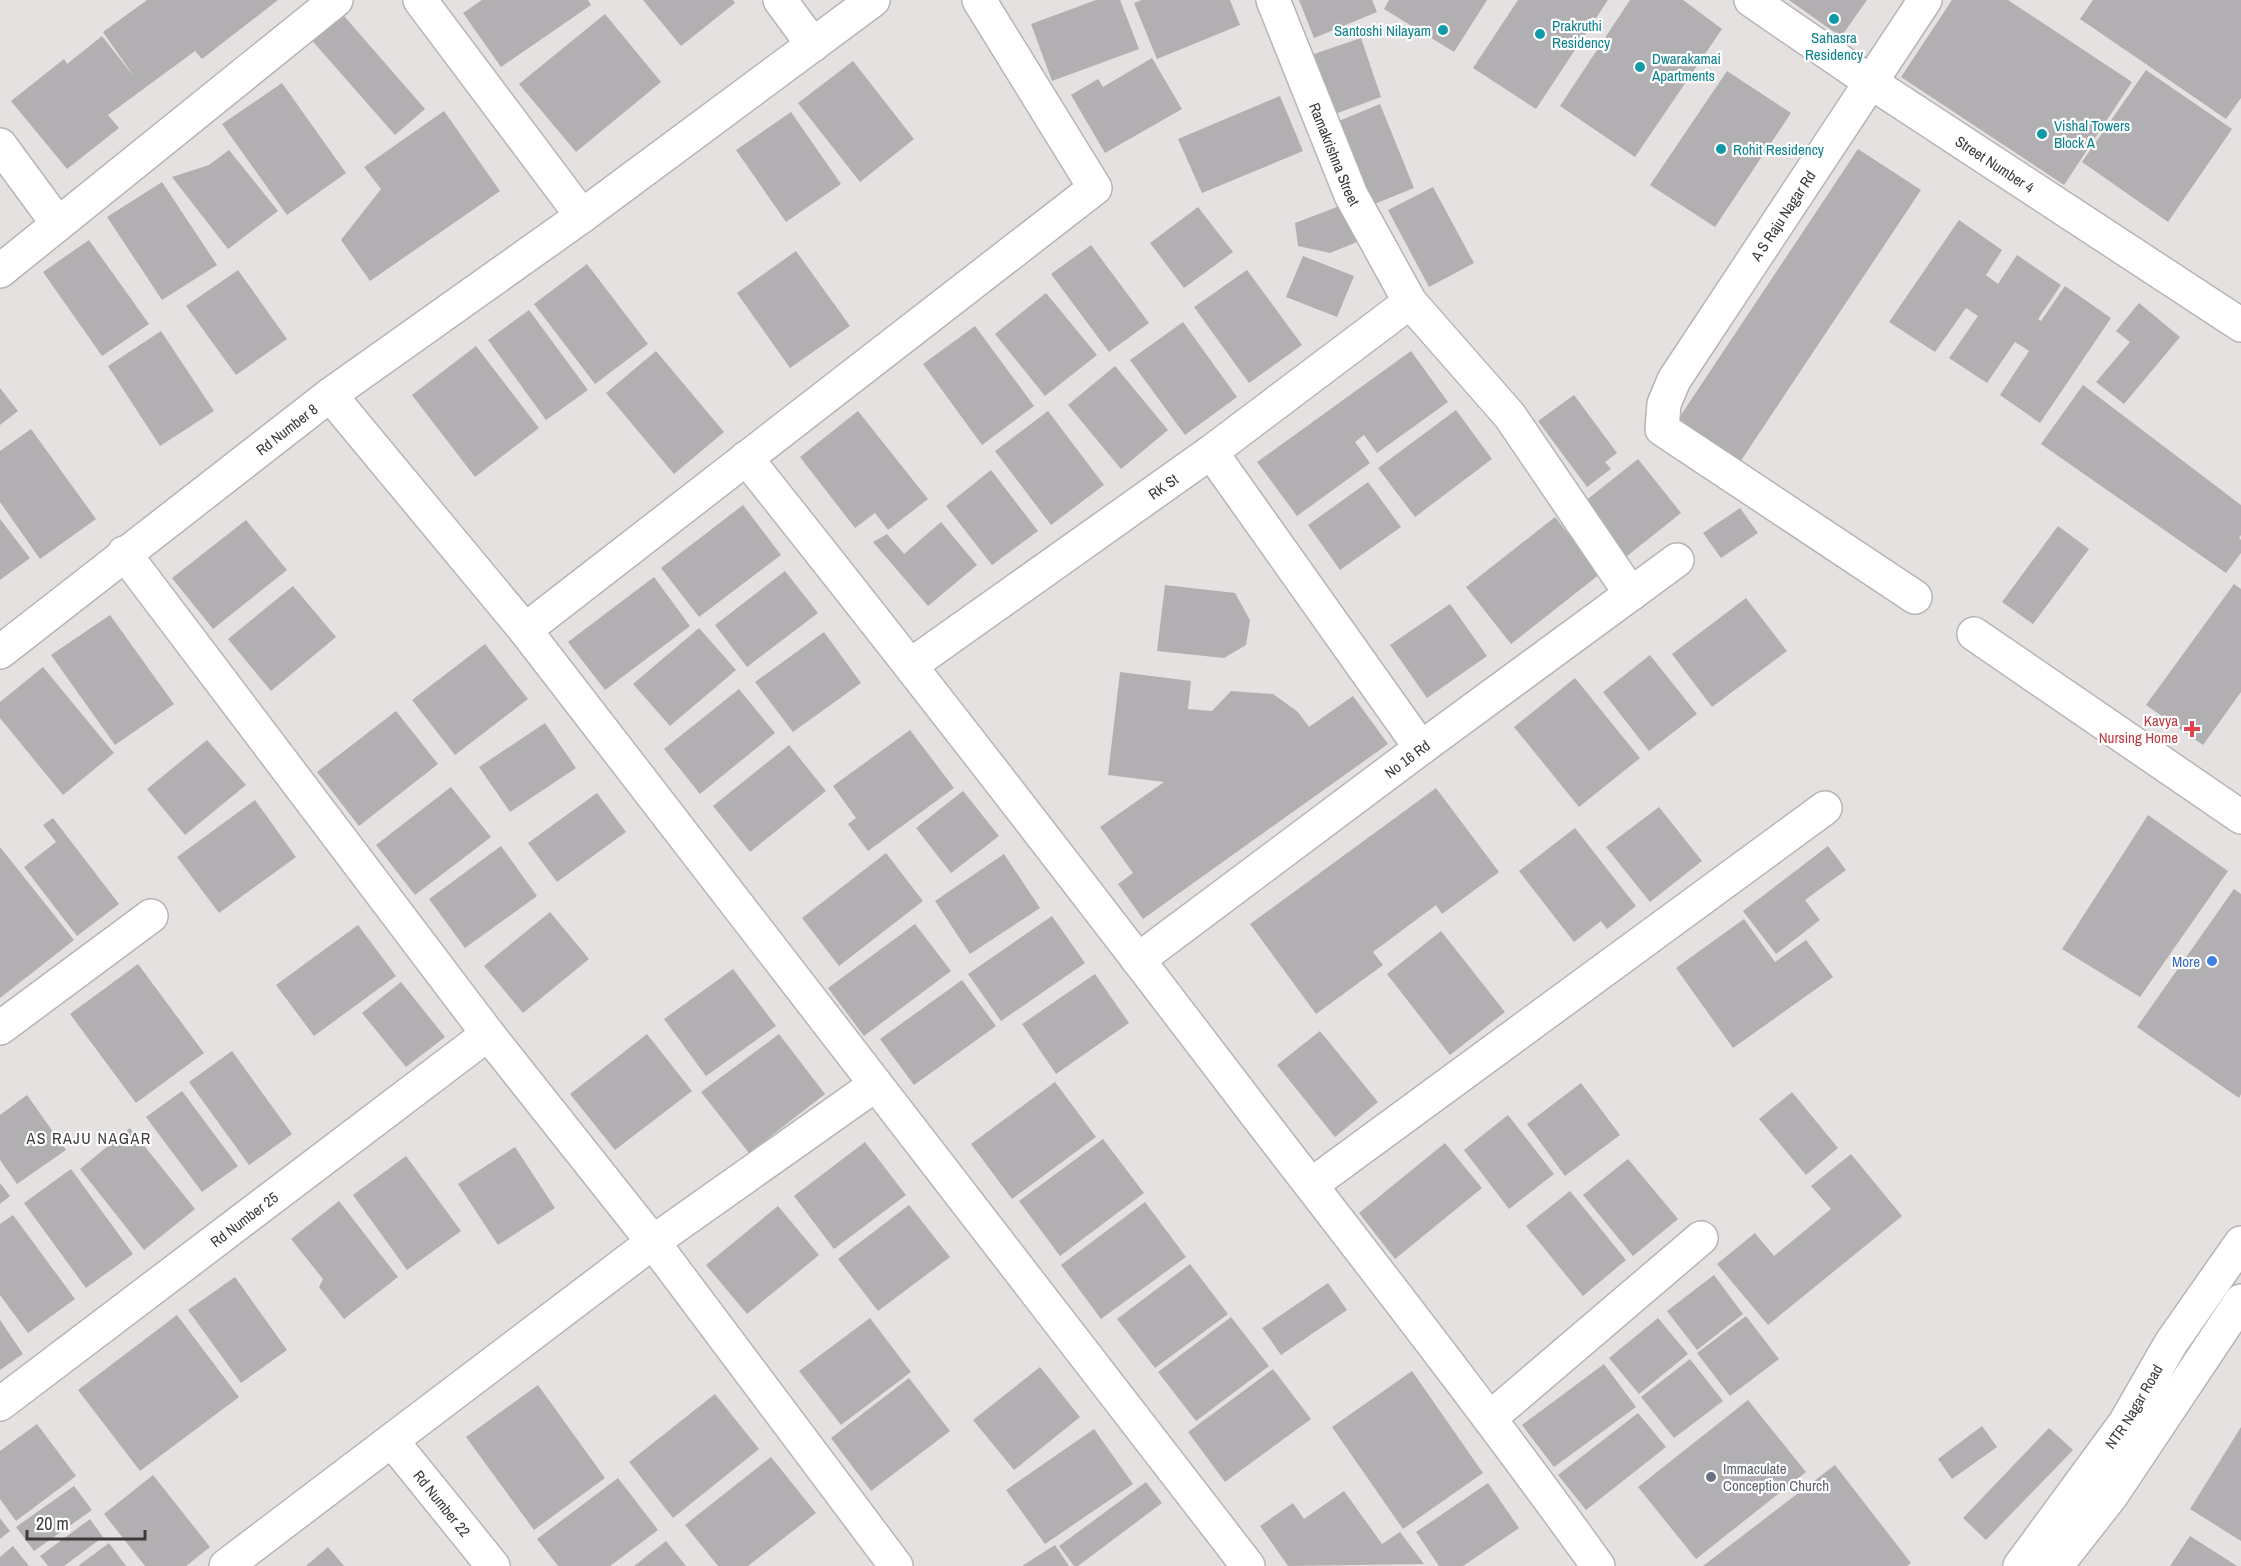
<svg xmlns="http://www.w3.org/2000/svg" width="2241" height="1566" viewBox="0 0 2241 1566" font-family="'Archivo Narrow',sans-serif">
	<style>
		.building { fill: #b1afb2 }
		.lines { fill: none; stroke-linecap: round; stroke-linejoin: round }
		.street-casing { stroke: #b8b4b2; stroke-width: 36 }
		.secondary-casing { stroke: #b8b4b2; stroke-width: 36 }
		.street { stroke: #fff; stroke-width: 33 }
		.secondary { stroke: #fff; stroke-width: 33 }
		.culture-dot { fill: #0f9aa8; stroke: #fff; stroke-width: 2 }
		.health-dot { fill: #e0444e; stroke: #fff; stroke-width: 2 }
		.shop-dot { fill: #3f7fe0; stroke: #fff; stroke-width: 2 }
		.worship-dot { fill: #6b7280; stroke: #fff; stroke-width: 2 }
		.labels { text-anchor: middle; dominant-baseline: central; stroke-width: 4.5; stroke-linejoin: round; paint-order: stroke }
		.culture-label { font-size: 15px; fill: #0d838f; stroke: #fff; text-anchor: start }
		.street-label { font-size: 15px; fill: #3c3b3a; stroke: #fff }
		.health-label { font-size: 15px; fill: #be3a42; stroke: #fff; text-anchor: end }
		.shop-label { font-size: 15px; fill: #366cbe; stroke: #fff; text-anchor: end }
		.worship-label { font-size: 15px; fill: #5b616d; stroke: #fff; text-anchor: start }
		.neighbourhood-label { font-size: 16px; letter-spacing: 1.5px; fill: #3c3b3a; stroke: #fff }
	</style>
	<rect width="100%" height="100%" fill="#e5e1e0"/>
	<g class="building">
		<polygon points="147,0 278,0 202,59 195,51 108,115 119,128 67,169 11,101 64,59 67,64 102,36 135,78 103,32"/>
		<polygon points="482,0 588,0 591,5 501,67 463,13"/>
		<polygon points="643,0 733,0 735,3 681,46"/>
		<polygon points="1096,0 1120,0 1139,49 1052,81 1031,24"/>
		<polygon points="1142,0 1230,0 1240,25 1157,59 1134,3"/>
		<polygon points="1299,0 1372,0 1377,12 1314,38"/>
		<polygon points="1389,0 1487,0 1454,52 1384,9"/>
		<polygon points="1518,0 1608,0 1536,109 1473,68"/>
		<polygon points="1630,0 1683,0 1722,29 1635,157 1560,106"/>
		<polygon points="1789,0 1867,0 1841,37"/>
		<polygon points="1952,0 2008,0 2132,82 2064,185 1901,77"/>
		<polygon points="2093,0 2241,0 2241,98 2226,119 2080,19"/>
		<polygon points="338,9 425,109 395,135 308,36"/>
		<polygon points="605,14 661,82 576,152 519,84"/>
		<polygon points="1361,38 1381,97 1335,114 1314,54"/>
		<polygon points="1152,58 1182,109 1105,153 1071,95 1098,79 1103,87"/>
		<polygon points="853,61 914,139 860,182 798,103"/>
		<polygon points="2146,70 2232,129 2168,222 2082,162"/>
		<polygon points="1727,71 1791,113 1715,227 1650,185"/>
		<polygon points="282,83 346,173 287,215 222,124"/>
		<polygon points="1280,96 1303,151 1202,193 1178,139"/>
		<polygon points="1380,104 1414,188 1367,207 1334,123"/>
		<polygon points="444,111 500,191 370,281 341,240 381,189 364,167"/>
		<polygon points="791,112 841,184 786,222 736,150"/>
		<polygon points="1858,149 1921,190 1740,462 1677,421"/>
		<polygon points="229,150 278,211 228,249 172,177 209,165"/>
		<polygon points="162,182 217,265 162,300 107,217"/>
		<polygon points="1433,187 1474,263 1429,287 1388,210"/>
		<polygon points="1342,205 1357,242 1330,253 1298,246 1295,223"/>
		<polygon points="1198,207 1233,252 1184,288 1150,243"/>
		<polygon points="1959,220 2002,250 1986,275 1998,284 2017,255 2061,285 2038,319 2041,321 2065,286 2111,318 2040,423 2000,395 2029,351 2015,342 1987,383 1949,358 1978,316 1966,308 1935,352 1889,322"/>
		<polygon points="89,240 149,324 102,356 43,272"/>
		<polygon points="1091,245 1149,323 1109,352 1051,274"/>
		<polygon points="796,251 850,326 790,368 737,293"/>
		<polygon points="1303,256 1354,276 1337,317 1286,297"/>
		<polygon points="587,264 648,344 595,384 534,304"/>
		<polygon points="238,270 287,339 236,375 186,306"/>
		<polygon points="1247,270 1302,345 1249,383 1194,307"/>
		<polygon points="1046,293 1097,355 1045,396 995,334"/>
		<polygon points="2139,303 2180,337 2124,404 2096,382 2130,342 2116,331"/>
		<polygon points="529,310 588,390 546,420 488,340"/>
		<polygon points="1183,322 1237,397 1185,435 1130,360"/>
		<polygon points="975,326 1034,406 982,445 923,364"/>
		<polygon points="161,331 214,411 160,446 108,366"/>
		<polygon points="476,346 539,428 475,477 412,395"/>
		<polygon points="656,351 724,432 674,474 606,393"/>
		<polygon points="1411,351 1448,402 1377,453 1364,435 1355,442 1370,463 1297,516 1257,462"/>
		<polygon points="1115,366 1168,430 1121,469 1068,405"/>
		<polygon points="2083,385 2241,505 2241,535 2239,538 2241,540 2241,553 2226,573 2041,444"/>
		<polygon points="0,388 18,411 0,425"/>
		<polygon points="1574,395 1617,453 1605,462 1611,469 1587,487 1538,421"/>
		<polygon points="1456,410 1492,459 1415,517 1378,468"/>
		<polygon points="858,411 928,499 888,530 875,513 855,528 800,457"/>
		<polygon points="1048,411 1104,485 1051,525 995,451"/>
		<polygon points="31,429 96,519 40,559 0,502 0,451"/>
		<polygon points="1638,459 1681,513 1622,560 1606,540 1611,534 1584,502"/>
		<polygon points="991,470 1038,531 992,565 946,506"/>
		<polygon points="1368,482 1401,527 1340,570 1308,525"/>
		<polygon points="743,505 781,555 699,617 661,568"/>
		<polygon points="1740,508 1758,533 1721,558 1703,533"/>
		<polygon points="1555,517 1600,574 1511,644 1466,587"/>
		<polygon points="0,519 30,558 0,580"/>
		<polygon points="246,520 287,570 213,629 172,578"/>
		<polygon points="941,522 977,565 928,606 873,542 887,534 904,554"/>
		<polygon points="2058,526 2089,549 2033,624 2002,602"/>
		<polygon points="785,571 818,613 747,667 715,625"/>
		<polygon points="654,577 690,626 605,690 568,642"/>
		<polygon points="2234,584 2241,589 2241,692 2203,745 2146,705"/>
		<polygon points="1165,585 1235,593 1250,620 1246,645 1224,658 1157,651"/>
		<polygon points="293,586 336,637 271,691 228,639"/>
		<polygon points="1746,598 1787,651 1712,707 1672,654"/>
		<polygon points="1450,604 1487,656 1427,698 1390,645"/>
		<polygon points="110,615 174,704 115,745 51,655"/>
		<polygon points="699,628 736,670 670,726 633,684"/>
		<polygon points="824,632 861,683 793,732 755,682"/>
		<polygon points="485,644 528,699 455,755 412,700"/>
		<polygon points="1650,655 1697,714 1649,751 1603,692"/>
		<polygon points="43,667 114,753 63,795 0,718 0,702"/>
		<polygon points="1120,672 1191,681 1188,709 1212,711 1231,691 1273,694 1298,712 1309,727 1353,696 1388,744 1143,919 1118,884 1133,873 1100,827 1164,782 1108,775"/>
		<polygon points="1575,678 1640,758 1579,807 1514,727"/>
		<polygon points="739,689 775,733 700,794 664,749"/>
		<polygon points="396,711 438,764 359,826 317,772"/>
		<polygon points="545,723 576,768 510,812 479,767"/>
		<polygon points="910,730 954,788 868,851 848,824 856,818 833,786"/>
		<polygon points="207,740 246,785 185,835 147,789"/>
		<polygon points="789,745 826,791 750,852 713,806"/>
		<polygon points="451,787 491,837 415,895 376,845"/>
		<polygon points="1436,788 1499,872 1442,914 1436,905 1373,952 1383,965 1316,1014 1250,924"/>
		<polygon points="963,791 999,836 951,873 916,828"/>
		<polygon points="597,793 626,832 557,882 528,843"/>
		<polygon points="255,800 296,857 219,913 177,857"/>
		<polygon points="1659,807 1702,861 1650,902 1606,847"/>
		<polygon points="2148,815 2228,871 2140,997 2062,949"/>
		<polygon points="53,818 119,904 77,936 24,867 56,842 43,825"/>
		<polygon points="1575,828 1636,906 1607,929 1601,921 1574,942 1519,871"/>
		<polygon points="501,846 537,896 465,948 429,899"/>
		<polygon points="1828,846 1846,870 1805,900 1820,920 1776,954 1743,911"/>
		<polygon points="0,847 74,940 0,998"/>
		<polygon points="886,853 923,901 839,966 802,918"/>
		<polygon points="1004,854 1040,908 970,954 935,901"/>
		<polygon points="2234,889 2241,894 2241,1094 2239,1098 2137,1027"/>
		<polygon points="550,912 589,959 523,1013 484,966"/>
		<polygon points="1052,916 1085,963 1001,1021 968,974"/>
		<polygon points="1744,919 1775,962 1806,940 1833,977 1733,1048 1676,968"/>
		<polygon points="915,924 951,971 864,1036 828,988"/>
		<polygon points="358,925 396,976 314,1036 276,985"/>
		<polygon points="1441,931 1505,1012 1450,1055 1387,974"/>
		<polygon points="138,964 204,1053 136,1103 70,1014"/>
		<polygon points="733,969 776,1026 706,1076 664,1019"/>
		<polygon points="1095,974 1129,1023 1056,1074 1022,1024"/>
		<polygon points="962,980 996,1026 914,1085 880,1039"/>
		<polygon points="401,982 445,1037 406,1067 362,1013"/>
		<polygon points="1320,1031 1378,1102 1335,1137 1277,1065"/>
		<polygon points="647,1034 692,1091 615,1150 570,1094"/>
		<polygon points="779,1034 825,1094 749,1153 701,1092"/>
		<polygon points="232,1051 292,1134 249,1165 189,1082"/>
		<polygon points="1055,1082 1096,1137 1012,1199 971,1144"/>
		<polygon points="1581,1083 1620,1135 1565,1176 1527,1124"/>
		<polygon points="182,1091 238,1166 202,1192 146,1117"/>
		<polygon points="1792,1092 1838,1148 1806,1175 1759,1119"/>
		<polygon points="27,1095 66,1150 17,1184 0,1160 0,1115"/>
		<polygon points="1508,1115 1554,1174 1509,1209 1464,1150"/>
		<polygon points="130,1128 195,1209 144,1250 80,1169"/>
		<polygon points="1103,1139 1144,1193 1060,1256 1019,1201"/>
		<polygon points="865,1142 906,1195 834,1249 794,1196"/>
		<polygon points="1445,1143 1482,1188 1395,1259 1359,1213"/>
		<polygon points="515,1147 555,1208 498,1245 458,1184"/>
		<polygon points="1851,1154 1902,1216 1768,1325 1717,1264 1755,1233 1774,1256 1831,1209 1811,1186"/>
		<polygon points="406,1156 461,1231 407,1270 353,1195"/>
		<polygon points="1628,1159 1678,1219 1633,1256 1583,1195"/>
		<polygon points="71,1169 133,1254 86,1288 24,1203"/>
		<polygon points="0,1183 10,1196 0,1204"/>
		<polygon points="1570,1191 1626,1260 1583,1296 1526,1226"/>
		<polygon points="339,1201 398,1277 344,1319 319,1287 323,1279 291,1239"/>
		<polygon points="1145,1202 1186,1257 1101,1319 1061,1265"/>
		<polygon points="909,1205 950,1257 878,1311 838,1259"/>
		<polygon points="778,1206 819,1255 747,1314 706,1265"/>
		<polygon points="13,1215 75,1299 28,1333 0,1295 0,1224"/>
		<polygon points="1190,1264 1228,1314 1155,1368 1117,1319"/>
		<polygon points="1714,1275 1743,1314 1697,1350 1667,1311"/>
		<polygon points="235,1277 287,1350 241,1383 188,1310"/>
		<polygon points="1328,1283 1347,1310 1281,1355 1262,1328"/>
		<polygon points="177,1315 239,1397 140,1471 78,1390"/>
		<polygon points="1746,1316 1779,1359 1730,1396 1697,1353"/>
		<polygon points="1231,1317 1269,1366 1196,1421 1158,1372"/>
		<polygon points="870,1318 911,1372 841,1425 799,1371"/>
		<polygon points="1658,1318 1688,1354 1639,1394 1609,1358"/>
		<polygon points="0,1320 23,1354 0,1370"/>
		<polygon points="1690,1359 1723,1401 1674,1438 1641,1397"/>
		<polygon points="1604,1364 1636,1407 1554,1467 1522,1425"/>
		<polygon points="1040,1367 1080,1417 1014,1470 973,1420"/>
		<polygon points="1273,1369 1311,1419 1225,1482 1188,1432"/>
		<polygon points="1412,1371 1483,1473 1403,1529 1332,1427"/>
		<polygon points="909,1378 950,1431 871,1491 831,1438"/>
		<polygon points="538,1385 605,1478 534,1530 466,1437"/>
		<polygon points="715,1394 759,1449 673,1518 629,1462"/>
		<polygon points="1748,1400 1806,1472 1696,1559 1638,1487"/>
		<polygon points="1638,1413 1666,1447 1586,1510 1558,1475"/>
		<polygon points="37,1424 76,1476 16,1521 0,1499 0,1451"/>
		<polygon points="1982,1426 1997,1447 1952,1479 1938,1459"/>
		<polygon points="2241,1427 2241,1541 2190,1509"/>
		<polygon points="2049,1428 2073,1450 1986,1540 1963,1518"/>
		<polygon points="1094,1429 1133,1484 1045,1544 1006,1490"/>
		<polygon points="771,1457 816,1513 748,1566 718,1566 685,1525"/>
		<polygon points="1835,1465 1911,1563 1907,1566 1703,1566"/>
		<polygon points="153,1475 210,1547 186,1566 145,1566 104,1514"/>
		<polygon points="618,1478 658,1530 610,1566 558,1566 537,1539"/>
		<polygon points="1146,1482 1162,1503 1078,1566 1074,1566 1059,1546"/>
		<polygon points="1488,1483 1519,1528 1463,1566 1439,1566 1416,1532"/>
		<polygon points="74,1486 92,1510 34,1551 16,1527"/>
		<polygon points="1344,1491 1382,1544 1400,1532 1424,1564 1288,1566 1260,1526 1293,1503 1304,1519"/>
		<polygon points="0,1518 10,1531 0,1539"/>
		<polygon points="90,1519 103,1537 64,1566 48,1566 40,1556"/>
		<polygon points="2190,1536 2237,1566 2170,1566"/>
		<polygon points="666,1541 686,1566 634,1566"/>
		<polygon points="109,1543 126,1566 78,1566"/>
		<polygon points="1055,1545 1069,1566 1022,1566"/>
		<polygon points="13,1546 29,1566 0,1566 0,1557"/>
		<polygon points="328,1547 344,1566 306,1566"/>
	</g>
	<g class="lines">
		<g class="street-casing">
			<g id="street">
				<polyline points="420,0 582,216 873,0"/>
				<polyline points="780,0 813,45"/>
				<path id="s1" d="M1273,0L1351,195L1410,302L1510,416L1631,594"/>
				<path id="s2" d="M1751,0L1872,83L2241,325"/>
				<polyline points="0,145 58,224"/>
				<polyline points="0,271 336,0"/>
				<polyline points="330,395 525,630 1248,1566"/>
				<polyline points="1211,452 1421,748"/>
				<path d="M746,458C920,676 1090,896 1259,1118C1373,1266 1489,1414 1598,1566"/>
				<polyline points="124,553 488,1034 653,1242 896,1566"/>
				<path id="s3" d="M1915,597L1662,429L1664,404L1674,380L1925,0"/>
				<polyline points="525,630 1095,188 979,0"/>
				<polyline points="1974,634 2241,817"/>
				<path id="s4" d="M0,652L330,395L582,216"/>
				<path id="s5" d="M911,665L1211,452L1410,302"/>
				<path id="s6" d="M1138,960L1421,748L1677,560"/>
				<polyline points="0,1028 151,916"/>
				<polyline points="1311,1185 1825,808"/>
				<path id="s7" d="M0,1404L488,1034"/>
				<polyline points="1490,1418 1701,1238"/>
				<path id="s8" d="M392,1441L493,1566"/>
				<polyline points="226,1566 653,1242 875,1085"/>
			</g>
		</g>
		<g class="secondary-casing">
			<g id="secondary">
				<path id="s9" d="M2020,1566L2125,1423L2171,1343L2241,1243"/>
				<polyline points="2056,1566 2111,1496 2241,1301"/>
			</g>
		</g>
		<use href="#street" class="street"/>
		<use href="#secondary" class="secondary"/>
	</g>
	<g class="culture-dot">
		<circle cx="1834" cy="19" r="6"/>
		<circle cx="1443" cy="30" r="6"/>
		<circle cx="1540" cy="34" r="6"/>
		<circle cx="1640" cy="67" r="6"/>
		<circle cx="2042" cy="134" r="6"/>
		<circle cx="1721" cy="149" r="6"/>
	</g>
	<path class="health-dot" d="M2189 720h6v6h6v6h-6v6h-6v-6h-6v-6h6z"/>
	<circle class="shop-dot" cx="2212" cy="961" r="6"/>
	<circle class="worship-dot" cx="1711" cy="1477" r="6"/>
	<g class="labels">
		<g class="culture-label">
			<text x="1552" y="25">Prakruthi<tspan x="1552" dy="17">Residency</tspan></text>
			<text x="1431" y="30" text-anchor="end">Santoshi Nilayam</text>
			<text x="1834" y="37" text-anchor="middle">Sahasra<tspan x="1834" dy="17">Residency</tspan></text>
			<text x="1652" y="58">Dwarakamai<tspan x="1652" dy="17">Apartments</tspan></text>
			<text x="2054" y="125">Vishal Towers<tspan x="2054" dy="17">Block A</tspan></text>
			<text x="1733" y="149">Rohit Residency</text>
		</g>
		<g class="street-label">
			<text stroke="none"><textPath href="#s1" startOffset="166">Ramakrishna Street</textPath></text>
			<text stroke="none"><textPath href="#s2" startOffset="294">Street Number 4</textPath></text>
			<text stroke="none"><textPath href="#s3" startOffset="552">A S Raju Nagar Rd</textPath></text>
			<text stroke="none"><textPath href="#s4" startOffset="363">Rd Number 8</textPath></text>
			<text stroke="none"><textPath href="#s5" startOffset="309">RK St</textPath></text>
			<text stroke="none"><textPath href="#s6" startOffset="336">No 16 Rd</textPath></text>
			<text stroke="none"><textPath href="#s7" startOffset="306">Rd Number 25</textPath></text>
			<text stroke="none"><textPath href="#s9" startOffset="196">NTR Nagar Road</textPath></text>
			<text stroke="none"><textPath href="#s8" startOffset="80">Rd Number 22</textPath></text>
		</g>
		<g class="health-label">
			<text x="2178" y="720">Kavya<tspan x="2178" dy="17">Nursing Home</tspan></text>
		</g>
		<g class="shop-label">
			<text x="2200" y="961">More</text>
		</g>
		<g class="worship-label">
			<text x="1723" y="1468">Immaculate<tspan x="1723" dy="17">Conception Church</tspan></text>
		</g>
		<g class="neighbourhood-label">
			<text x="89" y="1138">AS RAJU NAGAR</text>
		</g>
	</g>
	<path d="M27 1530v9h118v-9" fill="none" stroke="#3c3b3a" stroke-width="3"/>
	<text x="36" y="1530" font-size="18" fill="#3c3b3a" stroke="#ffffff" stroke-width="4.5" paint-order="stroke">20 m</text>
</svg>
